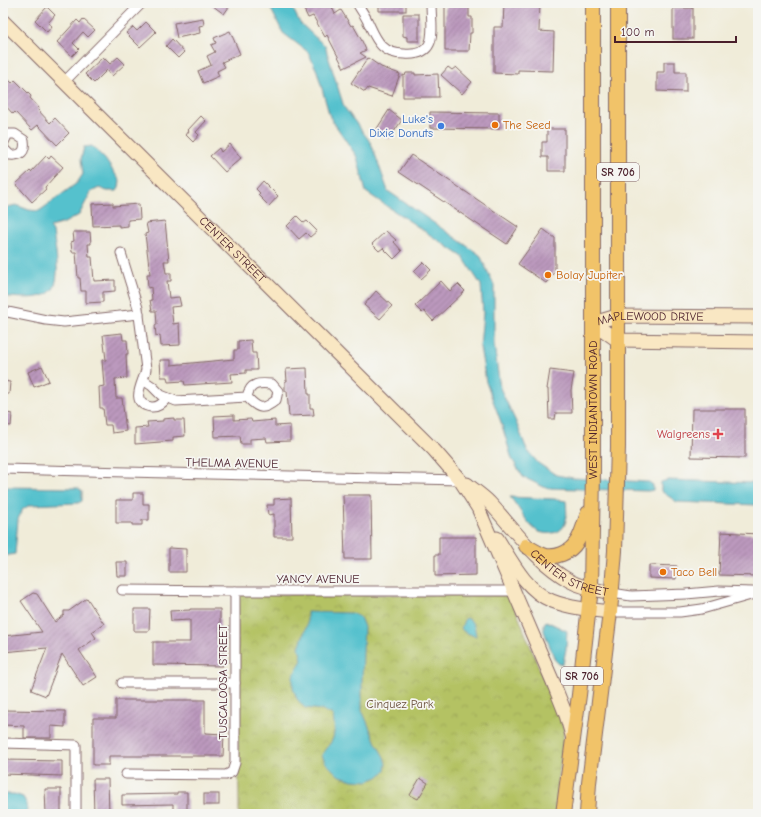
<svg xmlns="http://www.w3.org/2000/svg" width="761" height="817" viewBox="0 0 761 817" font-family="'Comic Neue',sans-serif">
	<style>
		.park { fill: url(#park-crowns); stroke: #7f7048 }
		.water { fill: #55c1cd; stroke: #50707c }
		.building { fill: url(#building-hatch) }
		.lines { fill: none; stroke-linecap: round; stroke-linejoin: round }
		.street-casing { stroke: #846768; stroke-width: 11 }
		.secondary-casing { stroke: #846768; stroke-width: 15 }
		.primary-casing { stroke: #846768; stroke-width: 16 }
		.street { stroke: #fff; stroke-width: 9 }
		.secondary { stroke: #f9e7c3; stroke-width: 13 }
		.primary { stroke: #f1c369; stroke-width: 14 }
		.food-dot { fill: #e8710a; stroke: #f6f6f2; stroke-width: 1.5 }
		.shop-dot { fill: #3f7fe0; stroke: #f6f6f2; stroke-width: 1.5 }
		.health-dot { fill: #e0444e; stroke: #f6f6f2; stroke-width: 1.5 }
		.labels { text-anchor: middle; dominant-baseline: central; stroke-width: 3.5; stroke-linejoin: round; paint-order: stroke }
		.shield { fill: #f6f6f2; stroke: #7e6067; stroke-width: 1 }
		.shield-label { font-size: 11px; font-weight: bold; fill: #4a1f2b }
		.shop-label { font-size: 12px; fill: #366cbe; stroke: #f6f6f2; text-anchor: end }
		.food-label { font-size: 12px; fill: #c56008; stroke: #f6f6f2; text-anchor: start }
		.street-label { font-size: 12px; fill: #4a1f2b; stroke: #f6f6f2 }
		.health-label { font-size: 12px; fill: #be3a42; stroke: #f6f6f2; text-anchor: end }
		.park-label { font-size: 12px; fill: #6a503c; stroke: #f6f6f2 }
	</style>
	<defs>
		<pattern id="park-crowns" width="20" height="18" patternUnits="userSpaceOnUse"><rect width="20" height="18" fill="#b4c264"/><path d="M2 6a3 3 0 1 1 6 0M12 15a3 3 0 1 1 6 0" fill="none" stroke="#9ca657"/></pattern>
		<pattern id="building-hatch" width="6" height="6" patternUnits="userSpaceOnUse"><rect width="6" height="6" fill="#bb99bd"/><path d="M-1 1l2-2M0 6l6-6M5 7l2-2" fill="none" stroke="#9a7c9a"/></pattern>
	</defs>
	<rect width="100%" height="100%" fill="#f6f6f2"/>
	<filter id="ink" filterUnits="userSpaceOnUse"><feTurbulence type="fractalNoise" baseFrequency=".025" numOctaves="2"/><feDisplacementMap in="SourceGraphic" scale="8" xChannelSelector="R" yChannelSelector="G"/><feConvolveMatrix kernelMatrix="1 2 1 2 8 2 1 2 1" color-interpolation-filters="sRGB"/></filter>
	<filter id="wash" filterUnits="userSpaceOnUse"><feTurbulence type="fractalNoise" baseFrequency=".012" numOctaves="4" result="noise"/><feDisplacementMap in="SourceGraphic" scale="16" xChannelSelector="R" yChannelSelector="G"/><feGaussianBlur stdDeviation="0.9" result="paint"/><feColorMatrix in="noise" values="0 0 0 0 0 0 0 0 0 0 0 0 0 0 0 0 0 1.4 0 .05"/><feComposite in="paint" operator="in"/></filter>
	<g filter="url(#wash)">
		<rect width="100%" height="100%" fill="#f0ecd9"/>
		<polygon class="park" points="237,594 510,595 545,683 554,700 564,729 555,814 239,814"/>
		<g class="water">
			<polygon points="268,3 290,3 300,23 325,46 344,107 371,143 388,191 480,255 494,285 494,344 500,388 516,422 527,450 538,463 556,475 573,478 649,482 653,485 653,490 648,491 546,488 523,477 512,459 501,422 486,382 480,347 483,313 481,285 463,257 366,192 357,157 330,117 317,71 308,52 283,33"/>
			<path d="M92,146L105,159L120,181L119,188L117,191H107L99,188L91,192L79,215L64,223L50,227L53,232C55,247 60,270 55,285C50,302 16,298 3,296V208L16,205L29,210L39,211L46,206L77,183L83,174L81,159L84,147Z"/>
			<polygon points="668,480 758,483 758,505 677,502 661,491 661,482"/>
			<polygon points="7,487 78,488 82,491 82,501 78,503 30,505 23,509 18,519 15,554 3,556 3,490"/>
			<path d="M510,497L554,499L566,501C567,514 569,531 552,533C547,534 541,533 537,531C527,524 518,506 510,497Z"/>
			<path d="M307,612L351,613L360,617L364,627L362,679V710L376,743L384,757L386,764L385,771L378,777L368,781L352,780L338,775L325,762L322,755C325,748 328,747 331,742C336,734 334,724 333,715L322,710L305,708L297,699L293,688V676L302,660L299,647L307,625Z"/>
			<path d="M466,618C474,621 475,628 476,636H474L463,631L461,628L464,620Z"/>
			<polygon points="546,621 567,631 566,649 563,664 559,664 555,660 544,631 544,624"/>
			<polygon points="3,794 14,794 23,797 27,804 27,814 3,814"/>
		</g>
		<g id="blocks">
			<g class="building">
				<polygon points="209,3 223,3 229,7 224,14"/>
				<polygon points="301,3 330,3 335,14 341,10 351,26 353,25 362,41 366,50 360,53 366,57 344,68 327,35 325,37 313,16 308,18"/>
				<rect x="379" y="3" width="27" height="8"/>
				<polygon points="445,3 469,3 469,17 472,17 472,33 470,33 469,51 445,51"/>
				<polygon points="504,3 540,3 539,31 554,32 553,71 518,70 518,74 494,73 494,27 503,27"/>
				<polygon points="47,7 55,15 48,23 52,26 47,32 35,20"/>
				<rect x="673" y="8" width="20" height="31"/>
				<polygon points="403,14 419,14 419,41 407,41 407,37 403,36"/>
				<polygon points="203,18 204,25 199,26 200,33 177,38 174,23"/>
				<polygon points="83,19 95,30 88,37 83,32 73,43 79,49 72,56 57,42 77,20 80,23"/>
				<polygon points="146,22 156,32 140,47 126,33 133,27 137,31"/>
				<polygon points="230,31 240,54 222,62 225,67 217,71 219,76 203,83 198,71 211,65 207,56 215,52 211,45 216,43 214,38"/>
				<polygon points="172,39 184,52 178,58 166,46"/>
				<polygon points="103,57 110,64 118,57 125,64 112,76 107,70 94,83 85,74"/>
				<polygon points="368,58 381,67 400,74 392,96 368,88 365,92 351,83"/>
				<polygon points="664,62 675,62 675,72 686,72 686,92 657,91 657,72 664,72"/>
				<polygon points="448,67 452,70 456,67 472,82 462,94 441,75"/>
				<polygon points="406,73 415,73 415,75 438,74 439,97 403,97 403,75 405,76"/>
				<polygon points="3,74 12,83 15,80 31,96 30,98 39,108 38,110 50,123 55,118 69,133 57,145 38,125 32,130 15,112 13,114 3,103"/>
				<polygon points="389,110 402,120 389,139 376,130"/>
				<polygon points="430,112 499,113 499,129 430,128"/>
				<polygon points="201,116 206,121 196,132 199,135 193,142 186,135 189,131 188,130"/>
				<polygon points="547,129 565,129 565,171 548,171 548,157 542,157 542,142 547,142"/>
				<polygon points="230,144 241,158 225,172 210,156 219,148 221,152"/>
				<polygon points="411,155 518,227 507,244 399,172"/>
				<polygon points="46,156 49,159 51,156 63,167 45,187 46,189 32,202 16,184 30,171 31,172"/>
				<polygon points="263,181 278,196 269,206 258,195 260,193 256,189"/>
				<polygon points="113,203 113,206 139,204 140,219 128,220 128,226 119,227 119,225 93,226 92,204"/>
				<polygon points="297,216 304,223 307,221 317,231 310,237 306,233 299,239 287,226"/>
				<polygon points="165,221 169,261 164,261 166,273 171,273 171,281 167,281 169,298 179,297 181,306 171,307 173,324 179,323 180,345 161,346 160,335 156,336 155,325 157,325 156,311 152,311 150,300 152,300 151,287 148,288 147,274 150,274 145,234 148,233 146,223"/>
				<polygon points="543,229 555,238 555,271 546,283 518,264"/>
				<polygon points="386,231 396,240 394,242 402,251 394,259 383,248 379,251 372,244"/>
				<polygon points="73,232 90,232 91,244 88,244 89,257 92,257 94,281 115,280 115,291 103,292 103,302 86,303 86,291 81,291 80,278 78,278 76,252 72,252 71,242 74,241"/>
				<polygon points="423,262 431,270 421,279 414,271"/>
				<polygon points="441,281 450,291 458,284 465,291 433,321 424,311 422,313 415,306"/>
				<polygon points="376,291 392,306 380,319 364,305"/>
				<polygon points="122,333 123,340 127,340 128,354 126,354 127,378 115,379 116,398 122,398 126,431 112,433 111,425 105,425 103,408 100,408 99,387 104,386 102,360 106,360 103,335"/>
				<polygon points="251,340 252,353 256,353 257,370 246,370 246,373 231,374 232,382 185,385 184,381 168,382 167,377 161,377 160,360 171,360 171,365 234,359 234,350 238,350 238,341"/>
				<polygon points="42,366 49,381 34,387 28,372"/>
				<polygon points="307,368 308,394 310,394 310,408 313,408 314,415 289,416 287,391 285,391 285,381 287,381 286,369"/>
				<polygon points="550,370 574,373 571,390 572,413 556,413 555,419 549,419 548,389 547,389"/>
				<polygon points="3,381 10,382 9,394 3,394"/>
				<polygon points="692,409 745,409 745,458 691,457"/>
				<polygon points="3,412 12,414 11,426 3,425"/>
				<polygon points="234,415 234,420 251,419 252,422 275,420 275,426 290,425 290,441 267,442 266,438 250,439 250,444 241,444 240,436 215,437 214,416"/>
				<polygon points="174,418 174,420 184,420 185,436 173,437 173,441 135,444 135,428 148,427 147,422 163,421 163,419"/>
				<polygon points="133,493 143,493 143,504 149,504 149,520 142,520 142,525 132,525 132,523 116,523 116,500 133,500"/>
				<polygon points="343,495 371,495 372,559 345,559"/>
				<polygon points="291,498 292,537 274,537 274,514 268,515 267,505 274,505 274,499"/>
				<polygon points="721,532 758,534 758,576 719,575"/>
				<polygon points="439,537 476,537 476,575 435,576 435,555 439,555"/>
				<polygon points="169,548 186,549 186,572 169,572"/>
				<polygon points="116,562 127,562 127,576 117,576"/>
				<polygon points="649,565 677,566 676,579 649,578"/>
				<polygon points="33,593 37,594 55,622 64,615 64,611 69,611 87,598 104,624 92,632 96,638 79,650 97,677 83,686 62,654 46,696 31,690 47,648 3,652 3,636 42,632 21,601"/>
				<polygon points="134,609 150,609 149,631 134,631"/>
				<polygon points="190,609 220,609 220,642 223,642 223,666 153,665 153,642 190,642 190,620 171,621 170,611 190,610"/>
				<polygon points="116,700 205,700 205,733 224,734 223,756 109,756 109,765 93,765 93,718 116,718"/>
				<polygon points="3,710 65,711 65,727 51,726 51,738 24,738 24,726 3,725"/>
				<polygon points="3,760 62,761 62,776 3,774"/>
				<polygon points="420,778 428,783 418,799 410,795"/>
				<polygon points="93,779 108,779 109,814 94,814"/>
				<polygon points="45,789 61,789 61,814 46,814"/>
				<polygon points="177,792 187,792 187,814 173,814 173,804 122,805 122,795 177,794"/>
				<rect x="204" y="794" width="15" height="11"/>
			</g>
		</g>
	</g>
	<g filter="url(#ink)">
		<use href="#blocks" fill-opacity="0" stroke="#846768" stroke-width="1"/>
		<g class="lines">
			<g class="street-casing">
				<g id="street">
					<path d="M357,3C360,9 365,15 368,22C372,30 375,39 382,46C388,52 396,54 404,54C440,57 431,28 431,3"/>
					<polyline points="64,82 142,3"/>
					<path d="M8,134H15L24,140C26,152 21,156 10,155L4,149L3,144Z"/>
					<path d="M121,253L138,308L146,369C145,380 127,403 151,407C158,408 163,403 167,398"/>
					<polyline points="3,311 46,320 64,322 139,314"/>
					<path d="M143,380L152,386L161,395L176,401L247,397C250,382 259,383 272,384L278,391L276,400C263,411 258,409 247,397"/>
					<polyline points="3,469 460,480"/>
					<polyline points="122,590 235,591 513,591"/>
					<polyline points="612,593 631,596 686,594 719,591 753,592"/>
					<polyline points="610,612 680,612 702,609 758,593"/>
					<polyline points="122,683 235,683"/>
					<polyline points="3,743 76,745 76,814"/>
					<polyline points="126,774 226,775 232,772 235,763 235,591"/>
				</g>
			</g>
			<g class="secondary-casing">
				<g id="secondary">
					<path id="s1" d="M3,21L434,450L460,480L478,508L553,682L566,715L573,739"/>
					<polyline points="593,323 617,340 758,342"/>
					<path id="s2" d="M593,323L617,316L758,317"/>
					<path id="s3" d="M467,484C474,490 482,495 489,502C515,530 536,562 570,581C582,588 598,590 612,593"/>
					<path d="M497,538C511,560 526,591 552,601C570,608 591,610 610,612"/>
				</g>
			</g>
			<g class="primary-casing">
				<g id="primary">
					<path d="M526,546C532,549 539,554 546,556C552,557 557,556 562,554C580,547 582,529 588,513"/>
					<path id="s4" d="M563,814L579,695L591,588L593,472V3"/>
					<polyline points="587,814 589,783 610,612 615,551 618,447 618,3"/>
				</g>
			</g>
			<use href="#street" class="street"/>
			<use href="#secondary" class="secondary"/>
			<use href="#primary" class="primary"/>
		</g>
	</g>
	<g class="food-dot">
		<circle cx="495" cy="125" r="4"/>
		<circle cx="548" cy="275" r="4"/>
		<circle cx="663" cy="572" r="4"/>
	</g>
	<circle class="shop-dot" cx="441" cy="126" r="4"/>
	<path class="health-dot" d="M716 428h4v4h4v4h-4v4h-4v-4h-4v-4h4z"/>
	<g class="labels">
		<g class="shield">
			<rect x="597" y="163" width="42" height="18" rx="3"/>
			<rect x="561" y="667" width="42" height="18" rx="3"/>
		</g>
		<g class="shield-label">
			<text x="618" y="172">SR 706</text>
			<text x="582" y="676">SR 706</text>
		</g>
		<g class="shop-label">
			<text x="433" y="119">Luke's<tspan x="433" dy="14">Dixie Donuts</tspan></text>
		</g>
		<g class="food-label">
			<text x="503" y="125">The Seed</text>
			<text x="556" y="275">Bolay Jupiter</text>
			<text x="671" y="572">Taco Bell</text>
		</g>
		<g class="street-label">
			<text stroke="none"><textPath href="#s1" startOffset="324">CENTER STREET</textPath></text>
			<text stroke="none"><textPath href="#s2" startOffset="58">MAPLEWOOD DRIVE</textPath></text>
			<text stroke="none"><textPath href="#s4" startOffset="406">WEST INDIANTOWN ROAD</textPath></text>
			<text transform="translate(232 463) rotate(1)">THELMA AVENUE</text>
			<text stroke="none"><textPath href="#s3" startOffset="138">CENTER STREET</textPath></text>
			<text x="318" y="579">YANCY AVENUE</text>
			<text transform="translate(223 682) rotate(-90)">TUSCALOOSA STREET</text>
		</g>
		<g class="health-label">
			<text x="710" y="434">Walgreens</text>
		</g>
		<g class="park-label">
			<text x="400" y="704">Cinquez Park</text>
		</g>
	</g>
	<rect width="761" height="817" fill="none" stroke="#f6f6f2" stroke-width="16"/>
	<path d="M615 36v6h121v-6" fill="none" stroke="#4a1f2b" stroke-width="2"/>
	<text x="621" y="36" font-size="12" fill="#4a1f2b" stroke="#f6f6f2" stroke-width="3" paint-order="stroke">100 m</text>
</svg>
